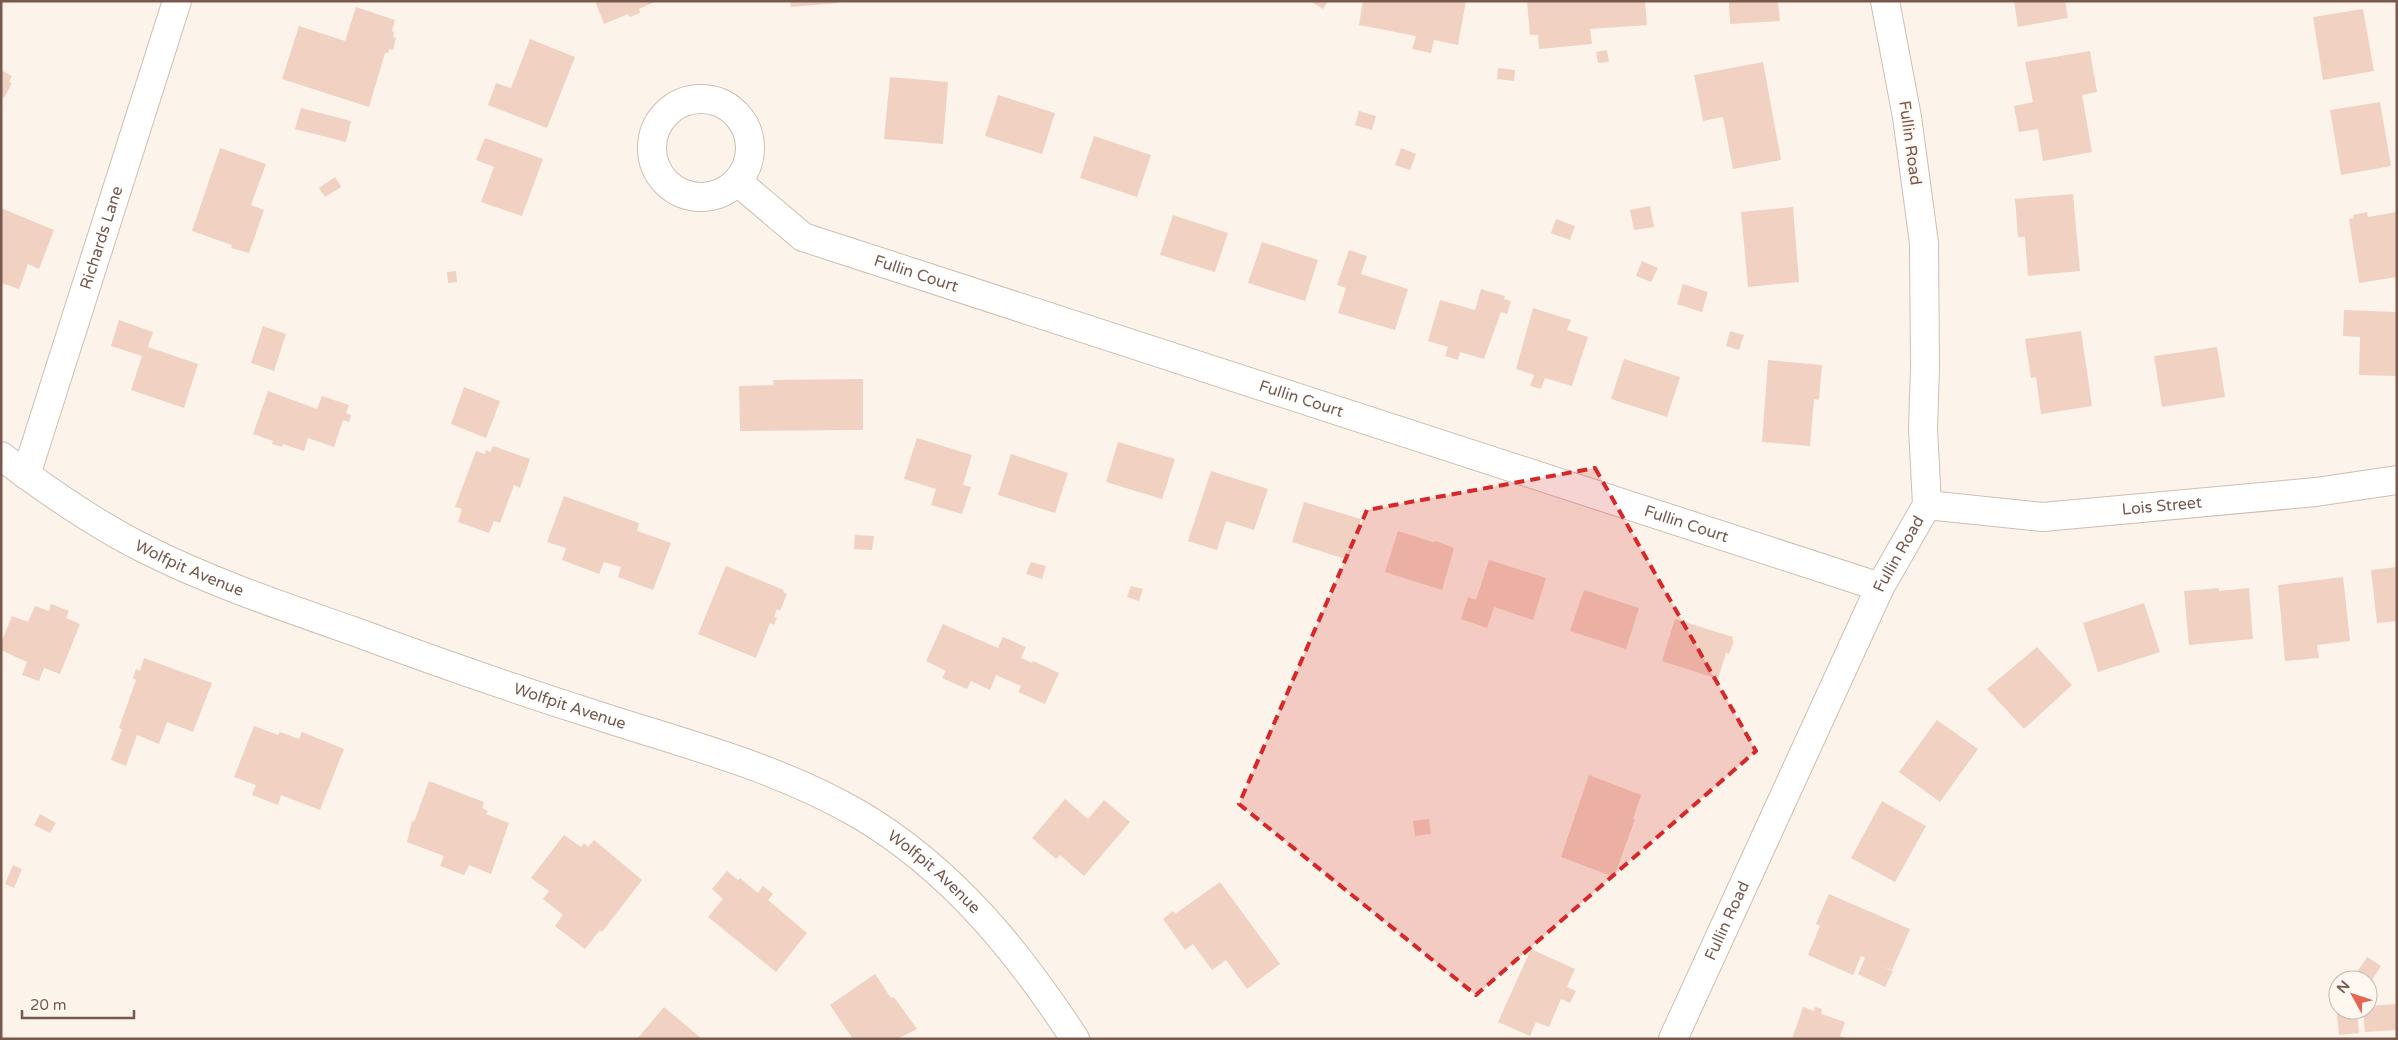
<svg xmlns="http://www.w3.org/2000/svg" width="2398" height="1040" viewBox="0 0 2398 1040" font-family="'Varela Round',sans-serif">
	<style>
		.building { fill: #f1d1c2 }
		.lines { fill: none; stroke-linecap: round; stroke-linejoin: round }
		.minor-casing { stroke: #d1bdb2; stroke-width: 30 }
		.minor { stroke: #fff; stroke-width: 28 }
		.marked { fill: #d62828; fill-opacity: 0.2; stroke: #d62828; stroke-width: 4; stroke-dasharray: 10 6; stroke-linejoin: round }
		.labels { text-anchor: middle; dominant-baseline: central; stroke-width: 4; stroke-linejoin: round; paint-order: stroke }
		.street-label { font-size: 16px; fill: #77594d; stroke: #fff8f1 }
	</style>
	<rect width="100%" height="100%" fill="#fcf4ea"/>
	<g class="building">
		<polygon points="595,1 657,1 639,9 640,13 630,17 628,14 604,24"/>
		<polygon points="790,1 838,1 838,3 791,7"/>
		<polygon points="1310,1 1328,1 1323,9"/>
		<polygon points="1363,1 1466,1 1458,45 1434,40 1431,53 1412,49 1416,36 1359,25"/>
		<polygon points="1527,1 1645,1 1647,25 1590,29 1592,44 1539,49 1538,35 1530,35"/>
		<polygon points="1729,1 1778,1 1780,21 1730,24"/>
		<polygon points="2014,1 2065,1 2068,18 2018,27"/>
		<polygon points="356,7 395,20 392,31 394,32 393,37 396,38 393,50 389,49 388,53 385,53 369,107 282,79 299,26 345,41"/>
		<polygon points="2363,9 2374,71 2323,80 2313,17"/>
		<polygon points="530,39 575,57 547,128 488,105 496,83 511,88"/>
		<polygon points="1607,50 1609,62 1598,63 1596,52"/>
		<polygon points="2090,51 2097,92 2082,95 2092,152 2043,161 2038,129 2019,132 2014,106 2033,102 2025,62"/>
		<polygon points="1763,62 1781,160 1733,169 1723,117 1703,121 1694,75"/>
		<polygon points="1498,68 1515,70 1514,81 1497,79"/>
		<polygon points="1,70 12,76 9,82 12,83 4,98 1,96"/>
		<polygon points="890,77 948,82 943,144 884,139"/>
		<polygon points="998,95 1055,113 1042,154 985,136"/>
		<polygon points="2380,102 2391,166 2341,175 2330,110"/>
		<polygon points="301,108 351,121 346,142 295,129"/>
		<polygon points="1359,111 1376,116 1372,130 1355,125"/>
		<polygon points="1094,136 1151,155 1137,197 1080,178"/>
		<polygon points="485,138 543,159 522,216 481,202 494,167 476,160"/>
		<polygon points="220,148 266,164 251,205 264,210 249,253 231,248 232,245 192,231"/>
		<polygon points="1401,148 1416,154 1410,170 1395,165"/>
		<polygon points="335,177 341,187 325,197 319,188"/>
		<polygon points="2073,194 2080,271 2028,276 2025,237 2018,237 2015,199"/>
		<polygon points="1650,206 1654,227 1634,230 1630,210"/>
		<polygon points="1793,207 1799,282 1748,287 1741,212"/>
		<polygon points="1,208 54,230 39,269 28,264 19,289 1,283"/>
		<polygon points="2367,212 2368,217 2397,212 2397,277 2359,283 2349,219 2354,218 2353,215"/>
		<polygon points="1173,215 1228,233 1215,272 1160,255"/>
		<polygon points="1556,219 1575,226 1570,240 1551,233"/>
		<polygon points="1262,242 1318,260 1305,301 1248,283"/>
		<polygon points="1349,250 1367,256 1361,274 1408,289 1395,330 1338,313 1346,288 1337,285"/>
		<polygon points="1642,261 1658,268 1651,282 1636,276"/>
		<polygon points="456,271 457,282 448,283 447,272"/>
		<polygon points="1683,284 1708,292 1702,312 1677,304"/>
		<polygon points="1481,289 1505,296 1504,299 1511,301 1507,314 1501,312 1484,359 1460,352 1458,360 1445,356 1448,347 1428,341 1440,300 1475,310"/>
		<polygon points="1533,308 1571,320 1567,330 1588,337 1572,386 1545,378 1541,389 1530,386 1534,375 1516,369"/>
		<polygon points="2344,310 2397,312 2397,376 2359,375 2360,337 2343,336"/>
		<polygon points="119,320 153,332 148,347 198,364 184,408 131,390 142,356 111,346"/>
		<polygon points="263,326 286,334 274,371 251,363"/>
		<polygon points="1730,331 1744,335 1739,350 1726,346"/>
		<polygon points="2081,331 2092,406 2041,414 2036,377 2031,378 2025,339"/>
		<polygon points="2217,347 2225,397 2162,407 2154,356"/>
		<polygon points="1624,359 1680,377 1667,417 1611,399"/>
		<polygon points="1768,360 1822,365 1819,400 1814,399 1810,446 1762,442"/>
		<polygon points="863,379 863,430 740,431 739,386 774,385 773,380"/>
		<polygon points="464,387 500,401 486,438 451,424"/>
		<polygon points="268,391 317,409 322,396 349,405 346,413 351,415 349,422 343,420 334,447 308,438 304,451 283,444 282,447 272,444 273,441 253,434"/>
		<polygon points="917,438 972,455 963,485 971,487 962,514 931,505 936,489 904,479"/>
		<polygon points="1118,442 1175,459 1162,499 1106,482"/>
		<polygon points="493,446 530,459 520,488 514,485 500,523 494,521 489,533 458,522 462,509 455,507 476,451 485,454 486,450 490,452"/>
		<polygon points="1011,454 1068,473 1055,513 998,495"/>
		<polygon points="1211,471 1268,489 1254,530 1226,521 1217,550 1188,541"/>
		<polygon points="564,496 639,523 637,531 671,543 653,590 618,577 621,567 604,562 599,574 562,560 566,548 547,542"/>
		<polygon points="1304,502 1361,519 1348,560 1292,542"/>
		<polygon points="1398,531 1433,542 1436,541 1454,548 1442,590 1385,572"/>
		<polygon points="855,535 874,536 872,550 854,549"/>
		<polygon points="1489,560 1546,578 1533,620 1494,607 1487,628 1461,619 1468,597 1476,600"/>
		<polygon points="1031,562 1046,566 1042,579 1026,574"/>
		<polygon points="726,566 784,590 783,592 787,594 780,611 777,609 774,617 777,618 774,625 770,623 756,658 698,634"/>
		<polygon points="2397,567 2397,621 2377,623 2371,570"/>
		<polygon points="2343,577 2350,641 2317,645 2319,658 2285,661 2278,585"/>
		<polygon points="1131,586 1143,589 1139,601 1127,597"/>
		<polygon points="2219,588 2219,591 2249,588 2253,639 2189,645 2184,591"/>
		<polygon points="1584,590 1639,608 1626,649 1570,631"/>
		<polygon points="2144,603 2160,652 2098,672 2083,623"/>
		<polygon points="51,604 69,611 66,618 80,624 60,674 44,668 39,681 22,675 27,662 1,650 1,643 12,616 28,622 35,606 49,611"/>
		<polygon points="1675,619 1733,637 1732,640 1734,641 1729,654 1726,653 1718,679 1662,661"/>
		<polygon points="943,624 998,648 1003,637 1026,647 1021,658 1032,663 1033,661 1059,673 1045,704 1018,692 1021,686 996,675 990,690 971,681 967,689 942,678 946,671 926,661"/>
		<polygon points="2037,647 2072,685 2024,729 1987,689"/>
		<polygon points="144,658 212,683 193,732 167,722 159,744 137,735 126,766 111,760 122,729 119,728 136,680 133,678 136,669 140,671"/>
		<polygon points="1937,720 1978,749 1940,802 1899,772"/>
		<polygon points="254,726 278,735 280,732 299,739 302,732 344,749 320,810 281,795 278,805 252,795 256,785 234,777"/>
		<polygon points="1589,775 1641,795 1633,819 1635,819 1614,877 1561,857"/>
		<polygon points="429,781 484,802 482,808 488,811 486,814 509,823 491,874 469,865 464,875 440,866 444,856 407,842 412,821 414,822"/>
		<polygon points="1065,799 1088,819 1104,800 1130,822 1084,876 1060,855 1056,859 1032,838"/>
		<polygon points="1882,801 1926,826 1895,882 1851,858"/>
		<polygon points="40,814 56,823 50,833 34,825"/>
		<polygon points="1429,819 1431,834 1415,836 1413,821"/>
		<polygon points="564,835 581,847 584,843 588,847 594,840 642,880 602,932 600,930 585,949 555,926 563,915 543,899 549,891 531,878"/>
		<polygon points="13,865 22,869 14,888 5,884"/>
		<polygon points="727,871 738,880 740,878 758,893 763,886 773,894 768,900 807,933 776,972 708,917 723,899 712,889"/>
		<polygon points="1220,882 1280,964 1247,989 1226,960 1212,970 1193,944 1185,950 1163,919 1173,911 1175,914"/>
		<polygon points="1829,894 1910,929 1892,970 1881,966 1893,971 1885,987 1858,974 1865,958 1861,956 1853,975 1808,955 1820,926 1816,924"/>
		<polygon points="1531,949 1575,969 1567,987 1576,991 1570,1003 1561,999 1549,1027 1536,1022 1530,1036 1498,1022"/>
		<polygon points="2367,957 2381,966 2368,986 2368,980 2352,980"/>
		<polygon points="875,974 891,998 894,997 917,1029 897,1039 853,1039 830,1005"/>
		<polygon points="2397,1004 2397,1030 2365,1032 2363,1010 2368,1010 2368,1006"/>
		<polygon points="2336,1005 2338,1005 2338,1010 2357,1010 2359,1033 2339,1035"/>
		<polygon points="664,1007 702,1039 637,1039"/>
		<polygon points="1803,1007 1814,1011 1815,1007 1822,1009 1821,1014 1845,1022 1840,1036 1848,1039 1792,1039"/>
	</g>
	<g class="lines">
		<g class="minor-casing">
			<g id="minor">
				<circle cx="701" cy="148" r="49"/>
				<path id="s1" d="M738,182L803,237L1880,587"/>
				<path id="s2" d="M1,456C46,490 93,523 143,548C210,582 282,606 353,631C434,661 514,689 596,715C685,744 778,767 860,815C951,869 1018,951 1075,1039"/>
				<path id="s3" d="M26,475L177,1"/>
				<path id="s4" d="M1927,505L2043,517L2316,492L2397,480"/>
				<path id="s5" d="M1673,1039L1880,587L1927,505L1923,428L1925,368L1924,243L1907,117L1885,1"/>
			</g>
		</g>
		<use href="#minor" class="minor"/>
	</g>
	<path class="marked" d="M1595,468L1756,751L1476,995L1239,804L1367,510Z"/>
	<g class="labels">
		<g class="street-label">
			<text transform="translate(1910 143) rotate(82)">Fullin Road</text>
			<text stroke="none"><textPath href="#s3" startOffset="249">Richards Lane</textPath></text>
			<text stroke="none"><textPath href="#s1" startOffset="204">Fullin Court</textPath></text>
			<text stroke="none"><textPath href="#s1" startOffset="609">Fullin Court</textPath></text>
			<text stroke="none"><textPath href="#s4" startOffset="236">Lois Street</textPath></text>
			<text stroke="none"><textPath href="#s1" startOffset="1014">Fullin Court</textPath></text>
			<text stroke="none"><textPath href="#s5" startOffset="535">Fullin Road</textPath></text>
			<text stroke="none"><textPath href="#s2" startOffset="220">Wolfpit Avenue</textPath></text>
			<text stroke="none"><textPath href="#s2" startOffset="625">Wolfpit Avenue</textPath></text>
			<text stroke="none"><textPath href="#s2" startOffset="1029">Wolfpit Avenue</textPath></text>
			<text stroke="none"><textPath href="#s5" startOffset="130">Fullin Road</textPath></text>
		</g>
	</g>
	<rect width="2398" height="1040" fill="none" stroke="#77594d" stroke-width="5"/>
	<g transform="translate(2353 995) rotate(310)"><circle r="24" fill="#fff8f1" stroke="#c9b8af"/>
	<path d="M0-4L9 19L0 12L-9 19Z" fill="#e36753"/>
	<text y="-8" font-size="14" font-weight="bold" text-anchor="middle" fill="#77594d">N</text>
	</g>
	<path d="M22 1010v8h112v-8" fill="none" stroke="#77594d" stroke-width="2.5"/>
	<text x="30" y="1010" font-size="15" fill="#77594d" stroke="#fff8f1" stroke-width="4" paint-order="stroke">20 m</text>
</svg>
